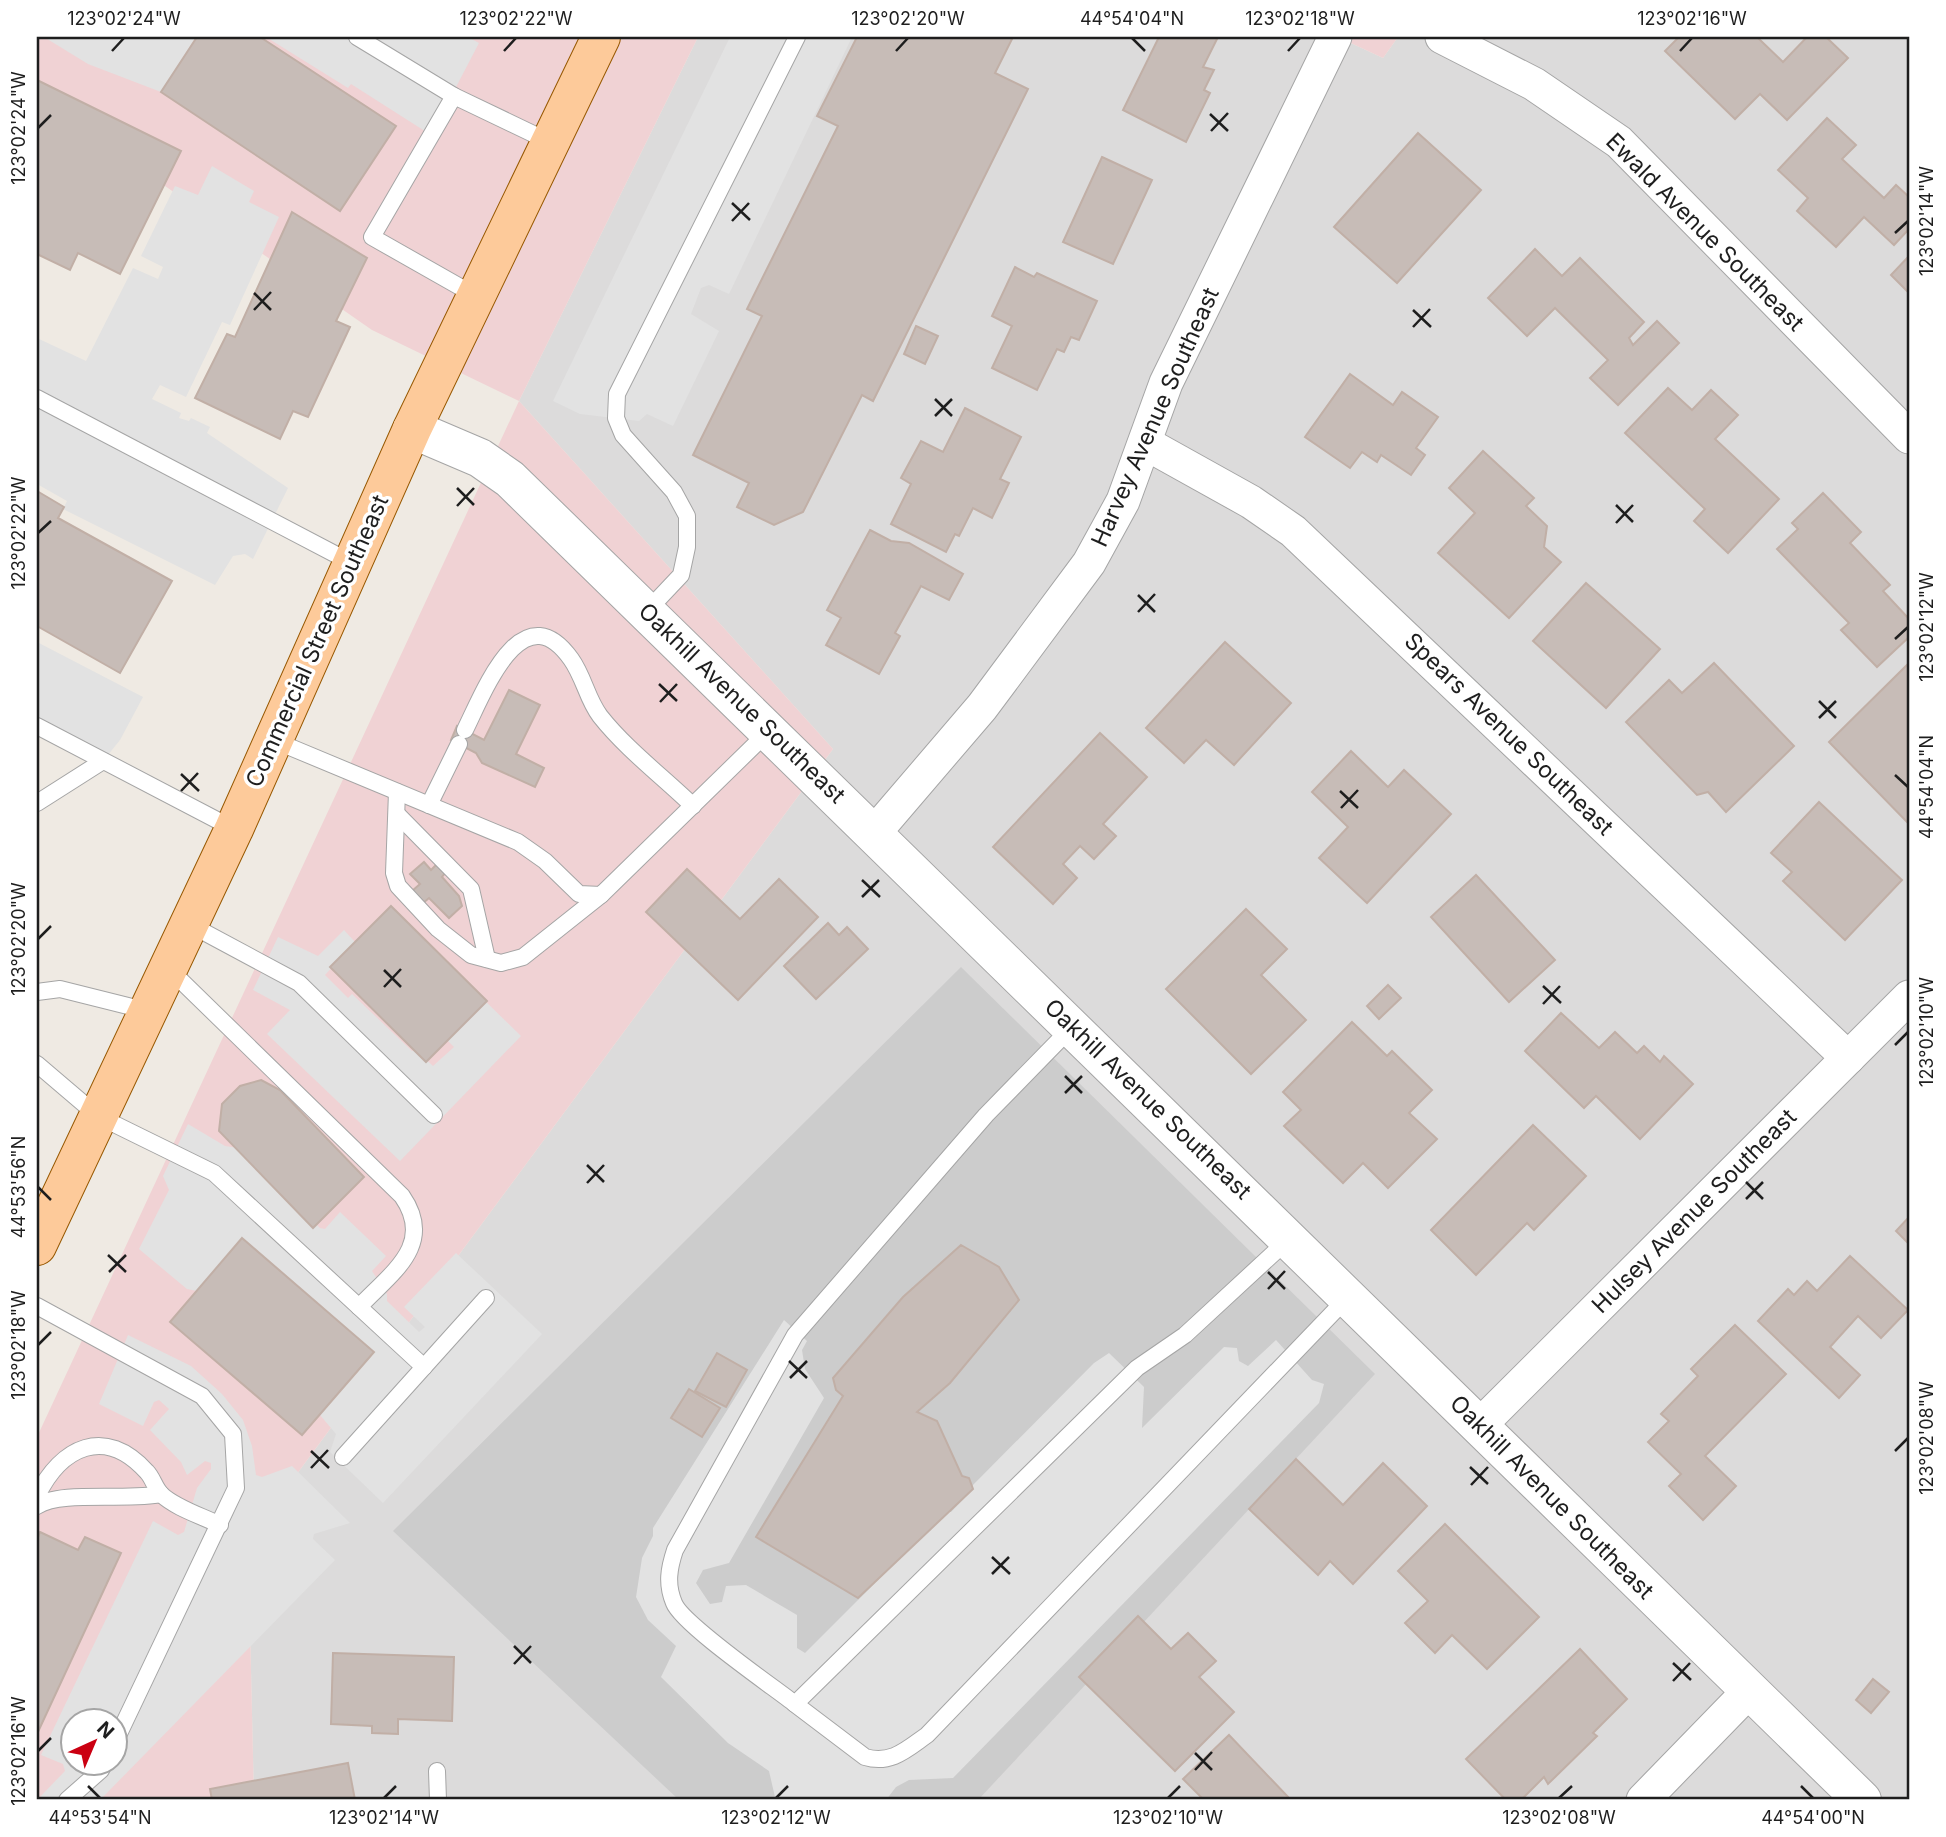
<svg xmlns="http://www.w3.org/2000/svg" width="1946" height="1837" viewBox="0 0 1946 1837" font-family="Inter,sans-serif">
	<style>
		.residential { fill: #dcdbdb }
		.commercial { fill: #f0d2d4; fill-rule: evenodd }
		.religious { fill: #ccc }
		.parking { fill: #e2e2e2; fill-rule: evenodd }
		.building { fill: #c7bcb7; stroke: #c1afa6; stroke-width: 2 }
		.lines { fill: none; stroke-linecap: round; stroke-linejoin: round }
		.service-casing { stroke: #a5a5a5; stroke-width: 18 }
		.minor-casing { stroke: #a5a5a5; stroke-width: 35 }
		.tertiary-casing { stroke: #a5a5a5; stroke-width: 40 }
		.primary-casing { stroke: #975800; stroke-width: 40 }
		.service { stroke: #fff; stroke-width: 16 }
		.minor { stroke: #fff; stroke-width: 33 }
		.tertiary { stroke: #fff; stroke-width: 38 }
		.primary { stroke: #fdca9a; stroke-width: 38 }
		.ticks { fill: none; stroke: #1e1e1e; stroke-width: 2.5 }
		.labels { text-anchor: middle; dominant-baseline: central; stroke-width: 7; stroke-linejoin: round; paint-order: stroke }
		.street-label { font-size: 23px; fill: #1e1e1e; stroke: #fff }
		.neatline { fill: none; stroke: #1e1e1e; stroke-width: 2.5 }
		.ticks-label { font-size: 18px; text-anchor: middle; fill: #1e1e1e }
	</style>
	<rect width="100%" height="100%" fill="#efeae3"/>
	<polygon class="residential" points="698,37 1338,37 1383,58 1398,37 1909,37 1909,1800 254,1800 248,1540 833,749 519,401"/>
	<g class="commercial">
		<path d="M37,37H698L519,401L833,749L248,1540L254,1800H37V1437L519,401L372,330L37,97ZM74,1722H116V1764H74Z"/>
		<polygon points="1338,37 1398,37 1383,58"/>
	</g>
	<polygon class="religious" points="961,967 1375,1374 979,1799 679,1800 393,1531"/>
	<g class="parking">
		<polygon points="44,37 196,37 161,92 88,64"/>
		<polygon points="266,37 468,37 479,43 431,135 351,84 348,88"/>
		<polygon points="730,37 852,37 729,294 709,285 701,288 691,314 719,331 673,426 647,414 639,421 580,414 553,401"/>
		<polygon points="212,166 254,191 249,202 279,217 230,325 222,322 186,397 160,385 152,399 181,413 179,418 189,421 191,418 210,427 207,433 288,488 253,559 245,554 233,556 215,585 63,509 67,501 37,484 37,338 86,361 133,268 158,279 163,267 141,256 175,186 198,195"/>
		<polygon points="37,642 143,697 120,740 103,761 45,730 37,735"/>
		<polygon points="344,930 355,942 325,975 348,998 352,994 412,1051 415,1049 433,1066 454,1047 442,1035 480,996 521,1036 400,1161 267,1034 290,1010 253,990 278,937 318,956"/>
		<polygon points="188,1124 225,1146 238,1148 320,1228 325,1229 340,1212 386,1256 372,1271 387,1294 387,1301 419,1332 425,1327 404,1307 456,1253 542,1334 383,1503 330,1452 336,1434 320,1415 374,1352 243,1239 197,1291 187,1289 139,1249 169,1190 163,1176"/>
		<polygon points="784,1320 807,1341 802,1350 805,1369 824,1398 729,1563 703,1570 696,1583 710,1604 722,1602 726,1586 746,1585 797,1615 797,1648 805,1653 927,1531 947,1512 951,1512 973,1489 972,1486 1094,1363 1109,1353 1144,1387 1142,1428 1224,1347 1237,1348 1239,1361 1248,1366 1276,1340 1312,1380 1324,1384 1319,1403 953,1778 909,1780 896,1787 886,1800 783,1800 775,1797 769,1771 728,1743 661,1677 676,1646 648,1620 636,1597 642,1558 653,1536 653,1528"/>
		<path d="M128,1335L191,1366L222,1394L243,1420L252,1446L256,1475L262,1477L292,1466L350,1523L314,1534L313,1539L335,1560L100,1800H37L65,1771L63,1764L41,1755L153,1521L178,1535L184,1532L197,1488L211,1469V1463L205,1461L187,1475L181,1462L150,1430L169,1409L159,1400L154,1402L143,1426L99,1404ZM74,1722H116V1764H74Z"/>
	</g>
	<g class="building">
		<polygon points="197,37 260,37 396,126 340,211 161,92"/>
		<polygon points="857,37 1013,37 995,73 1028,89 873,401 862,395 803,512 774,525 737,507 749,483 693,455 762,316 747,309 838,126 817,116"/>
		<polygon points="1159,37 1218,37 1203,67 1214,70 1204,90 1210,93 1186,142 1123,110"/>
		<polygon points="1679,37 1757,37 1783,62 1807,37 1826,37 1848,58 1787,120 1760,94 1735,119 1665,51"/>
		<polygon points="37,80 181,151 120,274 78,253 70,270 37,254"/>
		<polygon points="1827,118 1856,145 1842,159 1884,198 1896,185 1909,197 1909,229 1894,245 1864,217 1836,247 1797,211 1808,198 1778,170"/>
		<polygon points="1418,133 1481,190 1397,283 1334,227"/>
		<polygon points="1102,157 1152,180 1113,264 1063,242"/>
		<polygon points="292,212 367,258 336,321 350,327 308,417 293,411 280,439 195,398 227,334 235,337"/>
		<polygon points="1535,249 1562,276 1580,258 1644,322 1629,338 1633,345 1657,321 1679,343 1618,405 1590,378 1608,360 1555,308 1527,336 1488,298"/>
		<polygon points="1909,256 1909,293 1891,275"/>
		<polygon points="1015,267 1034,277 1037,273 1097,301 1079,340 1071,337 1064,352 1057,349 1037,390 992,368 1012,326 992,316"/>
		<polygon points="916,326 938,336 925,364 904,354"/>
		<polygon points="1350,374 1393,405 1402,392 1438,417 1416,448 1425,455 1411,475 1381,455 1377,462 1362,452 1350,468 1305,437"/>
		<polygon points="1668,388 1692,410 1711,390 1738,415 1715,439 1779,499 1728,553 1694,521 1705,509 1625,433"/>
		<polygon points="965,408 1021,437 1000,479 1009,483 992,518 973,508 959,536 955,534 946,552 891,524 911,484 901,478 921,441 943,452"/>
		<polygon points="1483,451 1534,498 1526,506 1547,526 1544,547 1561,562 1509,618 1438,553 1475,513 1449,488"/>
		<polygon points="37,491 64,507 58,518 172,581 120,673 37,626"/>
		<polygon points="1823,493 1861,532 1850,543 1890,585 1883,591 1909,619 1909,637 1877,667 1841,630 1849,623 1777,549 1798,529 1792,523"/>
		<polygon points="870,530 891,541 909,543 963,574 949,600 921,586 895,633 900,636 879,674 826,645 841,618 827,610"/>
		<polygon points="1586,583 1660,649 1606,708 1533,641"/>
		<polygon points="1225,642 1291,703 1234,765 1206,740 1184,763 1146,728"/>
		<polygon points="1714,663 1794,746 1726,812 1708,792 1697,795 1626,722 1669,680 1682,693"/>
		<polygon points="1909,663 1909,824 1829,742"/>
		<polygon points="509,690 540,705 516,754 544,768 535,787 482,763 476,753 451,740 457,726 484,740"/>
		<polygon points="1100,733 1147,777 1103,824 1116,836 1094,859 1080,846 1063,864 1077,878 1053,904 993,847"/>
		<polygon points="1351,751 1388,787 1404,770 1451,814 1367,903 1319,858 1348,827 1312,792"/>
		<polygon points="1819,802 1902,880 1845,940 1783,881 1792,872 1771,853"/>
		<polygon points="424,862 431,870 438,863 446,872 442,877 459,896 462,906 449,918 429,898 423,903 412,891 420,884 410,874"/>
		<polygon points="687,869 740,919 779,879 818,917 738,1000 646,912"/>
		<polygon points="1476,875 1555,960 1509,1002 1431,917"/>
		<polygon points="391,906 487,1001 426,1062 330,967"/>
		<polygon points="1246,909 1287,949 1261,975 1306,1020 1251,1074 1166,989"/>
		<polygon points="828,923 839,935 847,927 868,949 816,999 784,966"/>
		<polygon points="1388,985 1401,998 1379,1019 1367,1006"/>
		<polygon points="1561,1013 1599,1048 1615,1032 1637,1053 1644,1046 1660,1062 1664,1056 1693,1084 1640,1139 1596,1096 1584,1108 1525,1051"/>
		<polygon points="1352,1022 1387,1056 1392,1051 1432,1090 1409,1113 1437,1139 1388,1188 1363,1163 1343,1183 1284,1126 1301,1110 1283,1092"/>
		<polygon points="261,1080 280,1090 364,1177 313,1228 219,1131 222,1104 240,1086"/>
		<polygon points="1533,1125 1586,1176 1534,1230 1527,1223 1476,1275 1431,1230"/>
		<polygon points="1909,1217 1909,1244 1896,1231"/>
		<polygon points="242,1238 374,1352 302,1435 170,1322"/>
		<polygon points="961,1245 999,1267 1019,1300 950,1383 917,1412 937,1421 962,1476 969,1478 973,1489 858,1598 756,1537 843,1396 836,1390 833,1378 903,1297"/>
		<polygon points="1850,1256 1908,1310 1881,1338 1858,1316 1830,1347 1860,1375 1839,1398 1758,1321 1788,1289 1794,1295 1807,1281 1817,1291"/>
		<polygon points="1735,1325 1786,1374 1705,1456 1736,1486 1703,1520 1669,1486 1681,1474 1648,1442 1669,1421 1661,1414 1698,1376 1691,1369"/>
		<polygon points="717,1353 747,1370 726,1407 695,1391"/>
		<polygon points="689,1389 720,1408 702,1437 671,1418"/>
		<polygon points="1296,1459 1343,1505 1383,1463 1427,1506 1353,1584 1330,1561 1318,1575 1249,1509"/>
		<polygon points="1445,1524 1539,1617 1487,1669 1452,1635 1435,1653 1405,1623 1428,1601 1398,1571"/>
		<polygon points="40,1532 78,1550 85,1537 121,1553 37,1734 37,1540"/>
		<polygon points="1138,1616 1171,1649 1188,1633 1216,1661 1199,1677 1234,1712 1175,1771 1079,1677"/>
		<polygon points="1580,1649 1627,1699 1593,1733 1597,1736 1548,1784 1544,1777 1521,1800 1506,1800 1466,1759"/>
		<polygon points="333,1653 454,1657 452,1721 398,1719 398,1734 372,1733 372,1726 331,1724"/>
		<polygon points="1873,1679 1889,1692 1871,1713 1856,1700"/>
		<polygon points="1229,1735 1291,1800 1204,1800 1183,1779"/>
		<polygon points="348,1763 355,1800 212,1800 210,1789"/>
	</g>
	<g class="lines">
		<g class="service-casing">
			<g id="service">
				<polyline points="357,37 454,96"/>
				<polyline points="476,296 372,237 454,96 550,142"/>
				<polyline points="37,398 352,563"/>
				<polyline points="647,611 681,575 687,547 687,516 674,492 623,435 616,418 617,394 797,37"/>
				<polyline points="37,726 234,829"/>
				<path d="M465,730C483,694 522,590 571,659C584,677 587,699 600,716C626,749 663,777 693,806"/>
				<polyline points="273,740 518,842 545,861 579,894 601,895 769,731"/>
				<polyline points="397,792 394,873 398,886 438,929 471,955 501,963 523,957 601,895"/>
				<polyline points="37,803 103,761"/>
				<polyline points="429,805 459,744"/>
				<polyline points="397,814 471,889 487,959"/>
				<polyline points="189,924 299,983 434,1115"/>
				<path d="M168,968L402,1196C436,1245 391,1273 359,1307"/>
				<polyline points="37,992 60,989 148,1011"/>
				<path d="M1071,1028L986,1115L795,1335L675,1550C669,1568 666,1584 674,1603C682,1624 772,1686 795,1704L1137,1368L1185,1335L1289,1239"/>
				<polyline points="37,1064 98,1116 214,1173 424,1367"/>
				<polyline points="37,1306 202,1396 233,1434 236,1488 116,1740"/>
				<polyline points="343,1457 486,1298"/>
				<path d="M37,1496C61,1447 105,1425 147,1472C153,1478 155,1489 162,1495C176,1508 202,1516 220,1525"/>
				<path d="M37,1506C59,1490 130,1501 161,1494"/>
				<path d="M795,1704L865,1757C891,1765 907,1749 927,1735L1349,1296"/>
				<polyline points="437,1771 438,1800"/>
				<polyline points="67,1800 101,1770 104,1764"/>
			</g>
		</g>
		<g class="minor-casing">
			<g id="minor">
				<polyline points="1442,37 1534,84 1619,142 1909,437"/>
				<polyline points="1145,443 1251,502 1293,531 1848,1058"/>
				<polyline points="875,832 982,707 1089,563 1123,501 1166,383 1335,37"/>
				<polyline points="1480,1425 1909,997"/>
				<polyline points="1643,1800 1749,1691"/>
			</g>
		</g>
		<g class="tertiary-casing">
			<polyline id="tertiary" points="412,429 480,458 510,479 1862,1800"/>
		</g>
		<g class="primary-casing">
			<polyline id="primary" points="37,1246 234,829 412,429 601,37"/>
		</g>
		<use href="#service" class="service"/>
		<use href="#minor" class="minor"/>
		<use href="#tertiary" class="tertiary"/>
		<use href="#primary" class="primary"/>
	</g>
	<path class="ticks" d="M1132,38L1145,51M112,51L124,38M504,51L516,38M896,51L908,38M1288,51L1300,38M1680,51L1692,38M1210,114L1228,131M38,128L51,115M1211,131L1228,113M732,203L750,220M732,221L749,203M1895,233L1908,221M254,293L271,310M254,310L271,292M1413,310L1431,327M1413,327L1430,309M935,399L952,416M935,416L952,399M457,488L474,505M1616,505L1633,522M457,506L474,488M1616,523L1633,505M38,533L51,521M1138,595L1155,612M1138,612L1155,594M1895,639L1908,627M659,684L677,701M1819,701L1836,718M660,702L677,684M1819,718L1836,701M181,774L199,791M1895,775L1908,787M181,791L198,773M1340,791L1358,808M1341,808L1358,790M862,880L880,897M862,897L879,880M38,939L51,926M384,970L401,987M1543,986L1561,1003M384,987L401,969M1543,1004L1560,986M1895,1045L1908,1032M1065,1076L1082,1093M1065,1093L1082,1076M587,1165L604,1182M1746,1182L1763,1199M587,1183L604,1165M38,1187L51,1200M1746,1199L1763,1182M108,1255L126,1272M109,1272L126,1255M1268,1272L1285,1289M1268,1289L1285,1271M38,1345L51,1332M789,1361L807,1378M790,1378L807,1361M311,1451L329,1468M1895,1451L1908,1438M1470,1467L1488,1484M311,1468L328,1450M1471,1485L1488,1467M992,1557L1010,1574M992,1574L1009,1557M514,1646L531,1663M1673,1663L1691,1680M514,1664L531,1646M1673,1681L1690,1663M38,1751L51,1738M1195,1753L1212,1770M1195,1770L1212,1752M88,1786L100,1798M1801,1786L1813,1798M384,1798L396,1786M776,1798L788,1786M1168,1798L1180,1786M1559,1798L1572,1786"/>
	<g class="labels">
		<g class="street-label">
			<text transform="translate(1705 232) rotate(45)">Ewald Avenue Southeast</text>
			<text transform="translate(1155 417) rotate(-66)">Harvey Avenue Southeast</text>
			<text transform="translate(317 641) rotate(-66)">Commercial Street Southeast</text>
			<text transform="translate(742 703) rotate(44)">Oakhill Avenue Southeast</text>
			<text transform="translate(1509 734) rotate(44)">Spears Avenue Southeast</text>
			<text transform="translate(1148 1099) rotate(44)">Oakhill Avenue Southeast</text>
			<text transform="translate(1694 1211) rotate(-45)">Hulsey Avenue Southeast</text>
			<text transform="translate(1552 1497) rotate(45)">Oakhill Avenue Southeast</text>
		</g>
	</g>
	<rect width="1946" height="1837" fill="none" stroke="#ffffff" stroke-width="77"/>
	<g transform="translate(94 1742) rotate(44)"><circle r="33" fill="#ffffff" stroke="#a5a5a5" stroke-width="2"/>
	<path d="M0-5L12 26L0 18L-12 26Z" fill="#cb0012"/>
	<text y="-10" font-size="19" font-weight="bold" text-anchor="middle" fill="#1e1e1e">N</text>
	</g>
	<rect x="38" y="38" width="1870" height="1760" class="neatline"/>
	<g class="ticks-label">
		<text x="124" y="25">123°02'24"W</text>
		<text x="516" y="25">123°02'22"W</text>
		<text x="908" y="25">123°02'20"W</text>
		<text x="1132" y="25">44°54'04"N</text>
		<text x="1300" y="25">123°02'18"W</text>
		<text x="1692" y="25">123°02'16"W</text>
		<text transform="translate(19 128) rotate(-90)" y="6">123°02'24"W</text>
		<text transform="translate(1927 221) rotate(-90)" y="6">123°02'14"W</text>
		<text transform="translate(19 533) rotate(-90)" y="6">123°02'22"W</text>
		<text transform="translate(1927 627) rotate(-90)" y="6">123°02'12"W</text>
		<text transform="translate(1927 787) rotate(-90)" y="6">44°54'04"N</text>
		<text transform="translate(19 939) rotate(-90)" y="6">123°02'20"W</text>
		<text transform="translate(1927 1032) rotate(-90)" y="6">123°02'10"W</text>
		<text transform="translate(19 1187) rotate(-90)" y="6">44°53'56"N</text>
		<text transform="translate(19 1345) rotate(-90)" y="6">123°02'18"W</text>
		<text transform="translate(1927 1438) rotate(-90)" y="6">123°02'08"W</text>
		<text transform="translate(19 1751) rotate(-90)" y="6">123°02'16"W</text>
		<text x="100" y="1824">44°53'54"N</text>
		<text x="384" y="1824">123°02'14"W</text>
		<text x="776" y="1824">123°02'12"W</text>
		<text x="1168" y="1824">123°02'10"W</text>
		<text x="1559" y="1824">123°02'08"W</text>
		<text x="1813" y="1824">44°54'00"N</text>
	</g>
</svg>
